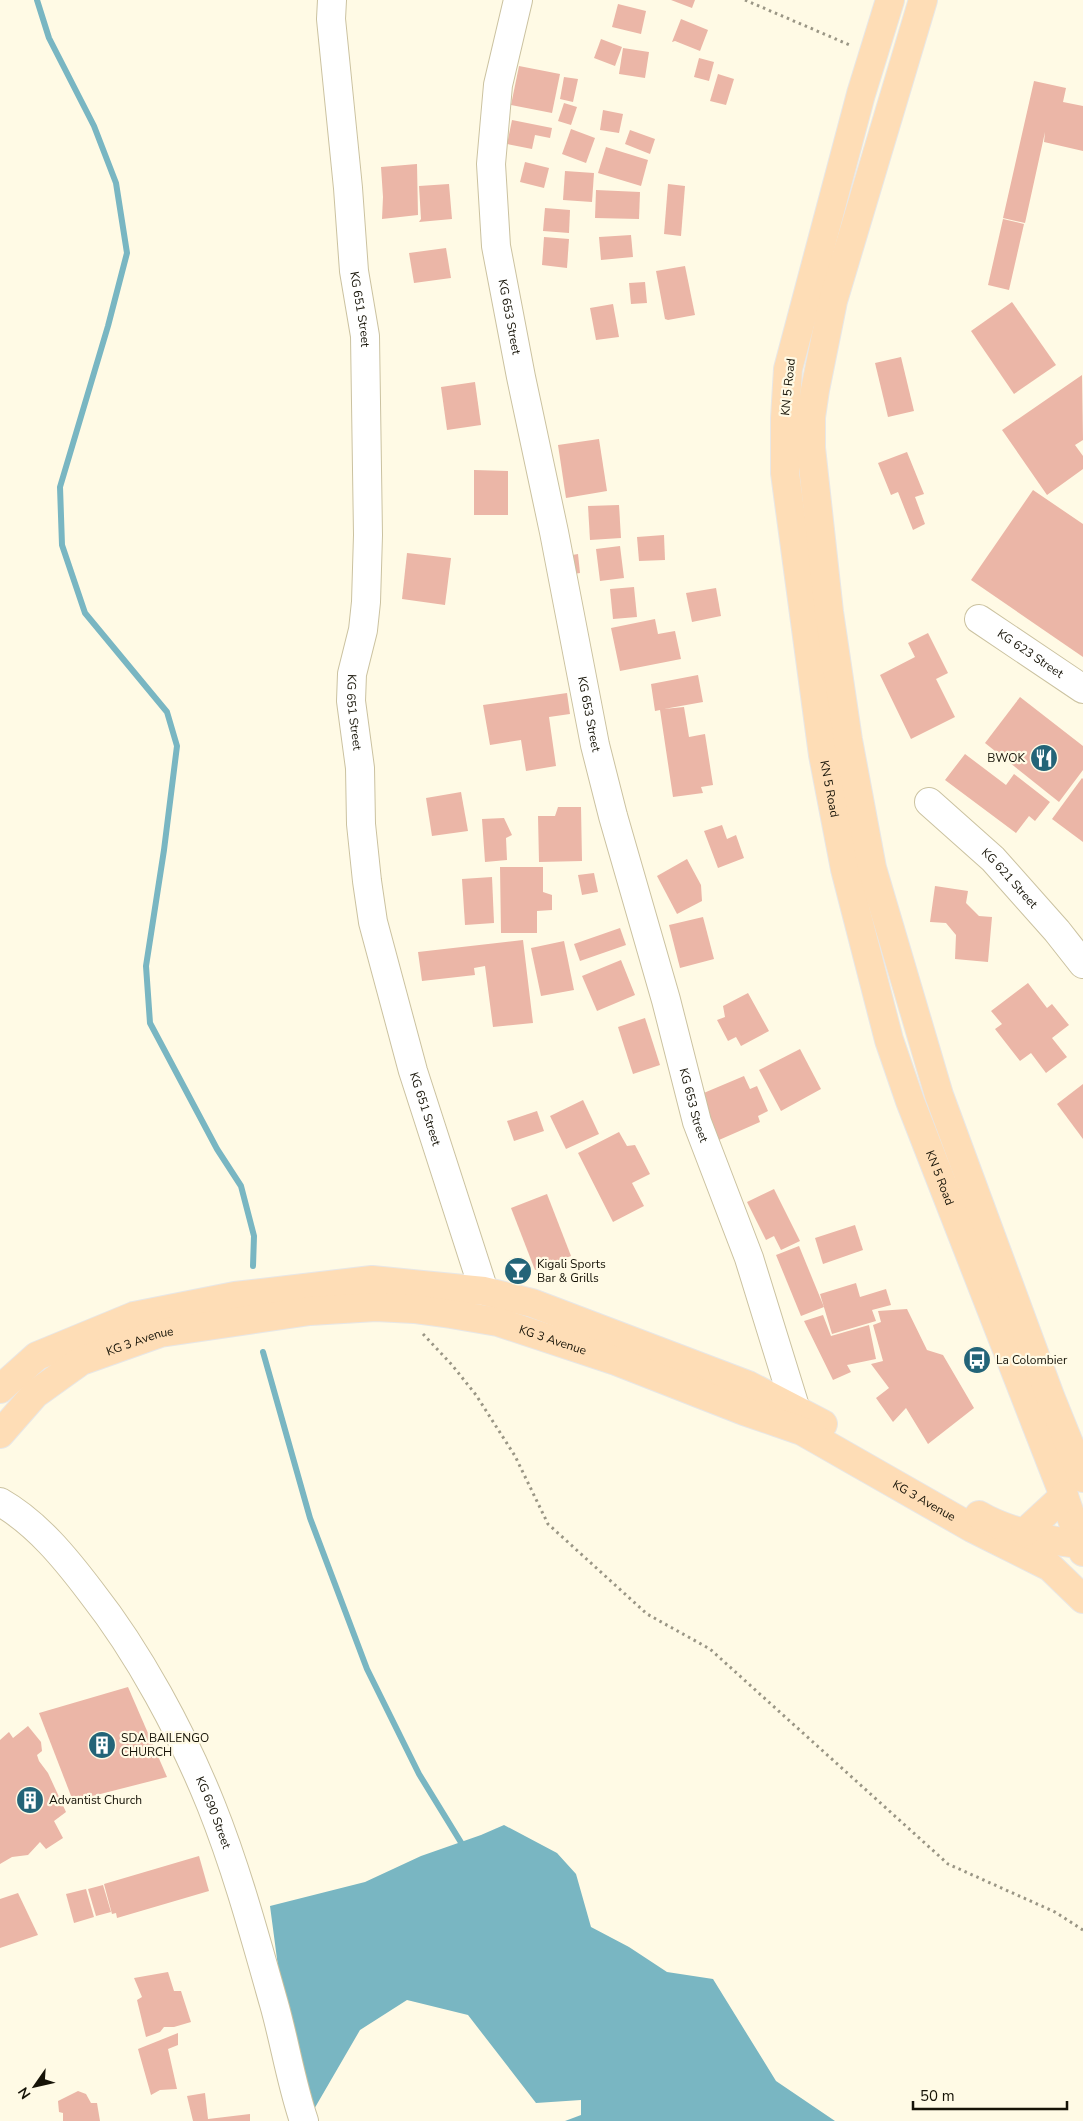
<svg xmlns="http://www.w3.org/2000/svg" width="1083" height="2121" viewBox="0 0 1083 2121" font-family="'Nunito Sans',sans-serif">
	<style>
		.water { fill: #79b6c2 }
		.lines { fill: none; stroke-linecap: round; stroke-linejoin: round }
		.stream { stroke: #79b6c2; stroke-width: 6 }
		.building { fill: #ebb6a7 }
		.minor-casing { stroke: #cbc2a0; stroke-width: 30 }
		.major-casing { stroke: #e8e7e6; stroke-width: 30 }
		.path { stroke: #9a9685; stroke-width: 3; stroke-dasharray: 2.5 4; stroke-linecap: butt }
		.minor { stroke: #fff; stroke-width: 28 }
		.major { stroke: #feddb6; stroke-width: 28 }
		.labels { text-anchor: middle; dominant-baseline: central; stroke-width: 4.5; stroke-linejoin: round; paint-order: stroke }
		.street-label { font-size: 12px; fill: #161307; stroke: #fffae5 }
		.poi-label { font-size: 12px; fill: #161307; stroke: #fffae5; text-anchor: start }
	</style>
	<rect width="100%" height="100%" fill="#fffae5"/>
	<polygon class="water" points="504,1825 557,1853 576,1874 591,1927 629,1947 667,1972 713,1979 776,2081 835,2121 565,2121 581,2115 581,2100 536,2103 468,2015 407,2000 360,2030 313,2111 281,1989 270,1906 365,1882 421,1856 481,1835"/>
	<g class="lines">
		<g class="stream">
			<polyline points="37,0 49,38 94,126 116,183 127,253 108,326 60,487 62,545 85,613 167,712 177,746 164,850 146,966 150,1023 217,1149 241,1186 254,1236 253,1266"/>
			<polyline points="263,1352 310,1518 367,1669 419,1774 465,1849"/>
		</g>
	</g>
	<g class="building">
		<polygon points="671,0 695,0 692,8"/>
		<polygon points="618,4 646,11 641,34 612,27"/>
		<polygon points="681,19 708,30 700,51 675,41 672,42"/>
		<polygon points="601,39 622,47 615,66 594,58"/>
		<polygon points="623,48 649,52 645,78 619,74"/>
		<polygon points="699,58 714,62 709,81 694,77"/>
		<polygon points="519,66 560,74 552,113 511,105"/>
		<polygon points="718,74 734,79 726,105 710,101"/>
		<polygon points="564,77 578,79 573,102 560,99"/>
		<polygon points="1034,81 1066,88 1063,102 1083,106 1083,151 1044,142 1045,132 1025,223 1003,218"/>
		<polygon points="564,103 577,107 571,125 558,121"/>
		<polygon points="603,110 623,114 619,133 600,130"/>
		<polygon points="512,120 552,128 550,138 535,135 532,149 507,144"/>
		<polygon points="571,129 595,138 586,163 562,154"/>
		<polygon points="630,130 655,139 650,154 625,144"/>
		<polygon points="606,147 648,160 641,186 598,173"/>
		<polygon points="525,162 549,168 544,188 520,182"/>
		<polygon points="417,164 418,215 382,219 383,197 381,167"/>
		<polygon points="565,171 594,173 592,202 563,200"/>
		<polygon points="449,184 452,219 419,222 421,219 419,186"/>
		<polygon points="668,184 685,186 681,236 664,234"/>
		<polygon points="596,190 640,192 639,219 595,218"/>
		<polygon points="545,208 570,210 569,233 543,231"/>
		<polygon points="1003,219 1024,224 1009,290 988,285"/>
		<polygon points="631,235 633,257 601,260 599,237"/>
		<polygon points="544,237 569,239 567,268 542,265"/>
		<polygon points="446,248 451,278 414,283 409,253"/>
		<polygon points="685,266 695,315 668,320 665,319 656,271"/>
		<polygon points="645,282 647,303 631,304 629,283"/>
		<polygon points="1012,302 1056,365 1014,394 971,331"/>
		<polygon points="613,304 619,337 596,340 590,308"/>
		<polygon points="901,357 914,411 888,417 875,363"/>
		<polygon points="1082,375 1083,440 1075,445 1083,456 1083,469 1047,495 1002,430"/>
		<polygon points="475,382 481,425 447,430 441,387"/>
		<polygon points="599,439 607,491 566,498 558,445"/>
		<polygon points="907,452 924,494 915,497 925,524 913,530 898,492 891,495 878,463"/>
		<polygon points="474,470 508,471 508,515 474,515"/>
		<polygon points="1033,490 1083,524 1083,657 971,580"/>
		<polygon points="619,505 621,538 590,540 588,506"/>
		<polygon points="664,535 665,560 639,561 637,537"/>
		<polygon points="620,546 624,578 600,581 596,549"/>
		<polygon points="407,553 451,558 445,605 402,599"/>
		<polygon points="578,554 580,573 567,575 561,557"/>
		<polygon points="634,587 637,617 613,619 610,589"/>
		<polygon points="716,588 721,616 692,622 686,593"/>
		<polygon points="655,619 658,634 675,631 681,659 620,671 611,628"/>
		<polygon points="928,633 948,673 936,679 955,717 911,739 880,675 915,657 908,643"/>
		<polygon points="698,675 703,702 664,709 684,707 689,737 705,734 713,785 701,787 703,793 673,797 660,710 655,711 651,684"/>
		<polygon points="567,693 570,714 549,717 556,766 526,771 521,740 490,745 483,705"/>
		<polygon points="1020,697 1083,746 1083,770 1059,802 985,743"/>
		<polygon points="965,754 1006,785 1014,774 1050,802 1035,821 1029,816 1016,833 945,780"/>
		<polygon points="1082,778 1083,779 1083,842 1052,819"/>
		<polygon points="461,792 468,831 432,836 426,798"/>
		<polygon points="558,807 581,807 582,861 539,862 538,816 555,816"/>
		<polygon points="504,818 512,835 506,838 507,860 485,862 482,819"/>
		<polygon points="722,825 727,839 736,835 744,858 718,868 704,831"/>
		<polygon points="687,859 701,885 702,901 677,914 657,876"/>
		<polygon points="500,867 543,867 543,892 552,895 552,910 537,911 537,933 501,933"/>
		<polygon points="594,873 598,892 582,895 578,875"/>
		<polygon points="492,877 494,923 465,925 462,879"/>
		<polygon points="935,886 968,891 966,903 979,916 992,917 988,962 955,959 956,935 946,923 930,922"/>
		<polygon points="703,917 714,959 680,968 669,925"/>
		<polygon points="620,928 626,945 580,961 574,944"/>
		<polygon points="523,940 533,1023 493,1027 485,966 474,968 475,975 422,981 418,952"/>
		<polygon points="564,941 574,990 541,996 531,948"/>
		<polygon points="621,960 635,995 597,1011 582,976"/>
		<polygon points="1028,983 1047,1008 1052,1004 1069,1025 1052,1038 1067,1057 1046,1073 1031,1053 1020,1061 995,1029 1002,1024 991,1011"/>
		<polygon points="748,993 769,1031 741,1046 736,1037 728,1041 717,1020 725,1017 723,1006"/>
		<polygon points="645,1018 660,1065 633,1074 618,1027"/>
		<polygon points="800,1049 821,1089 781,1111 759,1070"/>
		<polygon points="744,1076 750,1089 757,1086 768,1111 758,1116 760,1122 719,1140 699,1095"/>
		<polygon points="1083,1084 1083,1139 1057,1104"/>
		<polygon points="583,1100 599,1134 566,1149 550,1116"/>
		<polygon points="537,1111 544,1131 514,1141 507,1121"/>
		<polygon points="619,1132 627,1146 635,1145 650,1174 632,1183 644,1206 613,1222 578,1153"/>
		<polygon points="774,1189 800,1241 781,1250 774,1236 766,1240 747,1202"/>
		<polygon points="547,1194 571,1256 535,1270 511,1208"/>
		<polygon points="855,1225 863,1250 823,1264 815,1238"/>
		<polygon points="799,1246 824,1307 801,1316 776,1255"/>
		<polygon points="856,1283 860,1297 886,1289 891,1305 872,1310 876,1321 832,1334 820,1294"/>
		<polygon points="907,1309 927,1350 943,1355 974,1408 928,1444 906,1408 893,1422 876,1398 889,1388 871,1364 883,1361 873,1325 881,1322 878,1311"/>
		<polygon points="823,1315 831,1336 869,1325 876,1359 847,1365 851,1372 833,1380 804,1321"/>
		<polygon points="128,1687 167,1777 73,1801 39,1713"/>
		<polygon points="28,1726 41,1742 42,1751 37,1755 39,1761 48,1773 66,1812 54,1821 63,1838 46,1849 40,1842 28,1855 12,1857 0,1864 0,1740 9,1732 13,1738"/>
		<polygon points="199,1856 209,1891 117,1918 116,1913 112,1914 104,1884"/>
		<polygon points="103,1885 111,1912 96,1916 88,1889"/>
		<polygon points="86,1889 94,1917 74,1923 66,1894"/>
		<polygon points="18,1893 38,1935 0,1948 0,1899"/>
		<polygon points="168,1972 174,1991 181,1991 191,2022 174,2027 164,2027 160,2032 146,2037 137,2000 142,1997 134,1978"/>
		<polygon points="178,2033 178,2045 168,2049 177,2089 160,2090 151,2095 138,2049"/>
		<polygon points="78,2091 86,2094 91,2103 97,2103 100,2121 63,2121 63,2113 59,2112 58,2101"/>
		<polygon points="205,2093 208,2119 250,2114 250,2121 193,2121 187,2096"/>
	</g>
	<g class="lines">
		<g class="minor-casing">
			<g id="minor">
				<path id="s1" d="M332,0L331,19L348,188L354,271L365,336L368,535L366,602L363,630L352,674L351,701L360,768L361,824L367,881L373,922L413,1071L484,1291"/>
				<path id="s2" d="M518,0L498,85L491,164L496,246L521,377L554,532L595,745L613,816L666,1000L697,1122L749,1258L796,1410"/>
				<path id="s3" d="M979,619L1083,689"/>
				<path id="s4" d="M929,802L993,859L1057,931L1083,964"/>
				<path id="s5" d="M0,1502C37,1523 66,1559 91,1592C139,1653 182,1733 211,1805C237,1870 255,1937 274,2004C285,2043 291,2083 304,2121"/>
			</g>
		</g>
		<g class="major-casing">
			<g id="major">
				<path id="s6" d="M890,0L861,94L788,369L785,418V473L823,755L845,869L889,1040L910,1101L1064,1496L1083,1552"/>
				<polyline points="923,0 833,301 815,390 811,417 811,448 829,612 848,740 872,868 939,1095 1050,1396 1083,1478"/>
				<polyline points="0,1389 37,1356 134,1316 235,1296 372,1280 484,1291 532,1303 748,1385 823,1424"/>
				<path id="s7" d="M0,1434L35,1394L81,1361L160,1333L310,1311L376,1307L414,1309L451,1314L498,1322L616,1361L744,1411L802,1431L972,1528L1050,1567L1083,1599"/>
				<path d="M979,1515C1004,1530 1054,1543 1083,1544"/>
				<polyline points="1025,1532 1064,1496"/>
			</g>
		</g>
		<g class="path">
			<polyline points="745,0 852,46"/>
			<polyline points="423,1334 452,1365 476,1395 515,1456 548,1524 647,1614 710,1649 948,1864 1055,1912 1083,1930"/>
		</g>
		<use href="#minor" class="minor"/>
		<use href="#major" class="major"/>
	</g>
	<defs>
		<g id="restaurant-disc" transform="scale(1.4375)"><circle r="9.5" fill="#236478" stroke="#fffae5"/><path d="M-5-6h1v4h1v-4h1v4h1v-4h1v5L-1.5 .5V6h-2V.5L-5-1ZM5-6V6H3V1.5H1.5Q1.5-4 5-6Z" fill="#fff"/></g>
		<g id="bar-disc" transform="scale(1.4375)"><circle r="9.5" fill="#236478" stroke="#fffae5"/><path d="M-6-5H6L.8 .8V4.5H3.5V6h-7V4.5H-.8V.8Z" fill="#fff"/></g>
		<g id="bus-disc" transform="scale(1.4375)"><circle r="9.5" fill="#236478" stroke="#fffae5"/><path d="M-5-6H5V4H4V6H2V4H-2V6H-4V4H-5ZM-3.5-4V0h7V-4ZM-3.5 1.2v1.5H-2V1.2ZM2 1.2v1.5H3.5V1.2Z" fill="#fff"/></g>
		<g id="building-disc" transform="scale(1.4375)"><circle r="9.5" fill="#236478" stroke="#fffae5"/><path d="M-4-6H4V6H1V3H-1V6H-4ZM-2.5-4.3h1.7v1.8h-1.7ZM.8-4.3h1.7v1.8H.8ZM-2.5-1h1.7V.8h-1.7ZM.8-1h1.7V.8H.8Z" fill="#fff"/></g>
	</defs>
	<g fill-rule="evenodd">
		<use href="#restaurant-disc" x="1044" y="758"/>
		<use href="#bar-disc" x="518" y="1271"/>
		<use href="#bus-disc" x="977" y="1360"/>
		<use href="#building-disc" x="102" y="1745"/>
		<use href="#building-disc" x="30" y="1800"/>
	</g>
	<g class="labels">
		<g class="street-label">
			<text stroke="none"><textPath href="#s1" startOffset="311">KG 651 Street</textPath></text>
			<text stroke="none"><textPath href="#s2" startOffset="321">KG 653 Street</textPath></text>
			<text transform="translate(788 387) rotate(-84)">KN 5 Road</text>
			<text stroke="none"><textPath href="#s3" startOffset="62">KG 623 Street</textPath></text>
			<text stroke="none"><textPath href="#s1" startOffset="716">KG 651 Street</textPath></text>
			<text stroke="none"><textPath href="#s2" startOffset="726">KG 653 Street</textPath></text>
			<text stroke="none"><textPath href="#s6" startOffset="806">KN 5 Road</textPath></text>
			<text stroke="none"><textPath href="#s4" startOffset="111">KG 621 Street</textPath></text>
			<text stroke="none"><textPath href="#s2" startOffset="1131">KG 653 Street</textPath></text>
			<text stroke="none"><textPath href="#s1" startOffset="1121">KG 651 Street</textPath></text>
			<text stroke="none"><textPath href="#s6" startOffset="1211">KN 5 Road</textPath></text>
			<text stroke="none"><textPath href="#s7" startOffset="592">KG 3 Avenue</textPath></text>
			<text stroke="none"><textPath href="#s7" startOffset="172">KG 3 Avenue</textPath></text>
			<text stroke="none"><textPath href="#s7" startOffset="998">KG 3 Avenue</textPath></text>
			<text stroke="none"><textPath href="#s5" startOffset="382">KG 690 Street</textPath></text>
		</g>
		<g class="poi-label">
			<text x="1025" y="758" text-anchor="end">BWOK</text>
			<text x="537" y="1264">Kigali Sports<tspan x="537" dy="14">Bar &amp; Grills</tspan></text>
			<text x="996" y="1360">La Colombier</text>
			<text x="121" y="1738">SDA BAILENGO<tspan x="121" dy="14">CHURCH</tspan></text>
			<text x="49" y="1800">Advantist Church</text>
		</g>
	</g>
	<g transform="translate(35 2086) rotate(236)" stroke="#fffae5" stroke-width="4" paint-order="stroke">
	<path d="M0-4L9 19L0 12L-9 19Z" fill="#161307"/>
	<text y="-8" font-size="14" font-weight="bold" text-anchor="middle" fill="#161307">N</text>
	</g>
	<path d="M913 2101v8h154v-8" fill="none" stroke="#161307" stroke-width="2.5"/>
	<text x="920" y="2101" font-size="15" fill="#161307" stroke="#fffae5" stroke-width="4" paint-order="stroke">50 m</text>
</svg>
